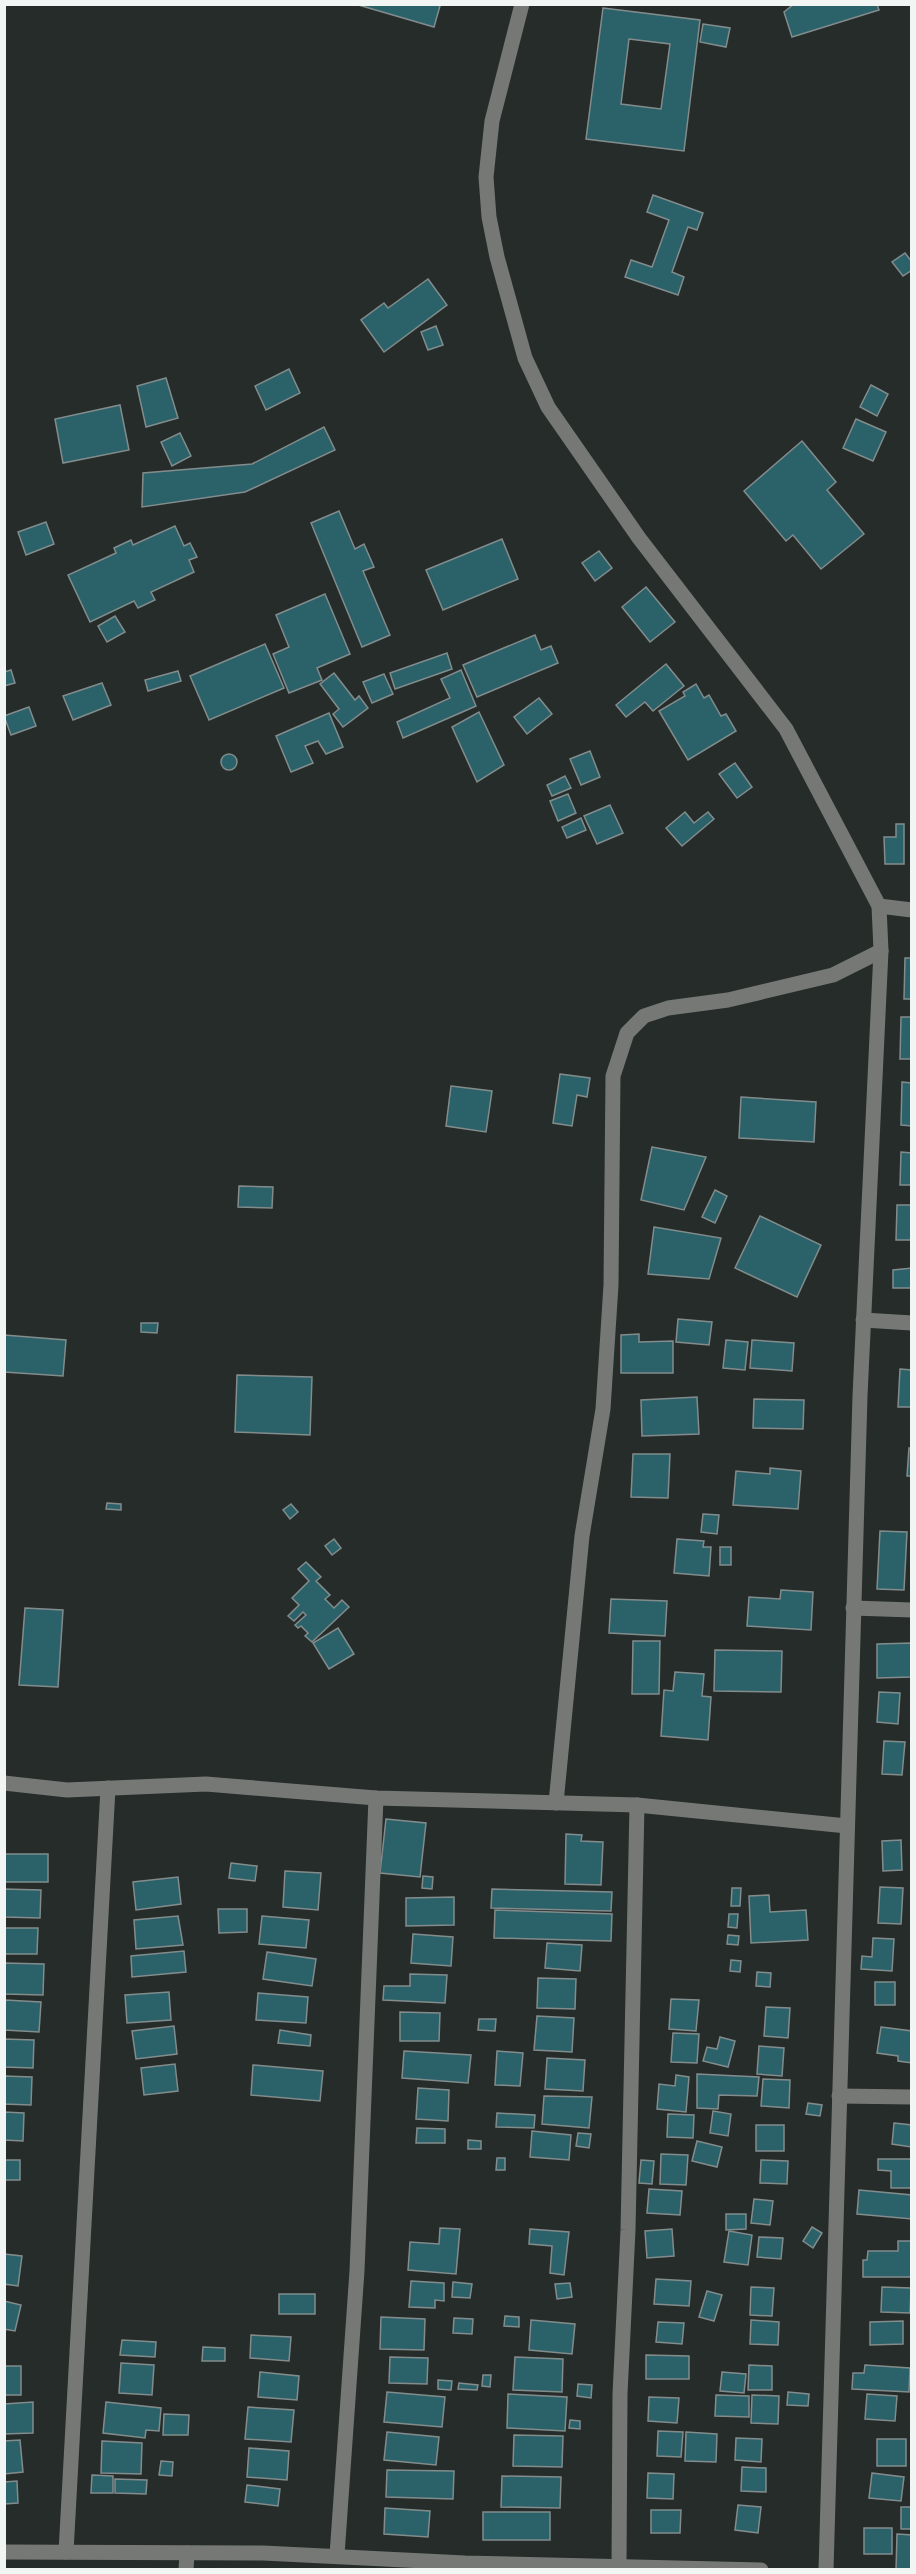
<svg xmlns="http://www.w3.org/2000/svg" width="916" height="2574" viewBox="0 0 916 2574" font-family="'Alegreya Sans',sans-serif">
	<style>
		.building { fill: #2b6168; stroke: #838c8d; stroke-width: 1.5; fill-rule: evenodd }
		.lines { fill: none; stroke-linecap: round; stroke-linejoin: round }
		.minor { stroke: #767876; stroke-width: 15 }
	</style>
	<rect width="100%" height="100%" fill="#252c29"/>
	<g class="building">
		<polygon points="355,4 436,4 440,6 434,27"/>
		<polygon points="794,4 877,4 879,10 792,37 784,12"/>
		<path d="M603,8L700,20L684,151L586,139ZM629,39L670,44L661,109L621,104Z"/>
		<polygon points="703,24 730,28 726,47 700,42"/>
		<polygon points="653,195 703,213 697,230 688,227 672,272 684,277 678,295 625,277 631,260 652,267 669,220 647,212"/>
		<polygon points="905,253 912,262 912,270 903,276 892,262"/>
		<polygon points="428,279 447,305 384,352 361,320 384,303 388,308"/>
		<polygon points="436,326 443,345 428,350 421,332"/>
		<polygon points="289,369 300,393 266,410 255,386"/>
		<polygon points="166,378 178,418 146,427 137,386"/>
		<polygon points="871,385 888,394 877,416 860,407"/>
		<polygon points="120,405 129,450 63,463 55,419"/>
		<polygon points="856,419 886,432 873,461 843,448"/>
		<polygon points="324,427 335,450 245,492 142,507 143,473 252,464"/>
		<polygon points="180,433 191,456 172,466 161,442"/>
		<polygon points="802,441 836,482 827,490 864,534 821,569 793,535 786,541 744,491"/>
		<polygon points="339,511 355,549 364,544 374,567 363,571 390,635 362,647 311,523"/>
		<polygon points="46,522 54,544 26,555 18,532"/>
		<polygon points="175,526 184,546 190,543 197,557 189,560 194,572 151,592 155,600 138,608 134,601 90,622 68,575 116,553 114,548 131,540 133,545"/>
		<polygon points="502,539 518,579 443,610 426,570"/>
		<polygon points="599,551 612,568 595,581 582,563"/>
		<polygon points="646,587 675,622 650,642 622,607"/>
		<polygon points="325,594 350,654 317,668 322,680 289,693 273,654 289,647 276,615"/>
		<polygon points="115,616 125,632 107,642 98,626"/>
		<polygon points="535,635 541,650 551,646 558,663 477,697 463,665"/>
		<polygon points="265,644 284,688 209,720 190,676"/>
		<polygon points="447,653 452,669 395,689 390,673"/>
		<polygon points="666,664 684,686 653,711 645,702 626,717 616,705"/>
		<polygon points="11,670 15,683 4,686 4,672"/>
		<polygon points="461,670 476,706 403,738 397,722 450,698 441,679"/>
		<polygon points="178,671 181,681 148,691 145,680"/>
		<polygon points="334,673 355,700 359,696 368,708 343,727 333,714 339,709 320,684"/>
		<polygon points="384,674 393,694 372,703 363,682"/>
		<polygon points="102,683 111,705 73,720 63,696"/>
		<polygon points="696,684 704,698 709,695 721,716 726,714 736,731 688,760 659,711 685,696 683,692"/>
		<polygon points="539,698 552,714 527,734 514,717"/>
		<polygon points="29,707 36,726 11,735 4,716"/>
		<polygon points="479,712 504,765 477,782 452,727"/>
		<polygon points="329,713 343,747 326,754 318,741 305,746 313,763 291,772 276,736"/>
		<polygon points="590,751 600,777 581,785 570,759"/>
		<circle cx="229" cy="762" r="8"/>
		<polygon points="735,763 752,787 737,798 719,774"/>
		<polygon points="565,776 571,788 552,796 547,785"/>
		<polygon points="568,794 576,813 558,821 550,801"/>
		<polygon points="610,805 623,833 597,844 584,816"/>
		<polygon points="685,812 694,823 708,812 714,819 682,846 666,828"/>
		<polygon points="581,818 586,830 567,838 562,827"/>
		<polygon points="896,824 904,824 904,864 885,864 884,837 896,837"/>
		<polygon points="905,958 912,958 912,999 904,999"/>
		<polygon points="901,1017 912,1017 912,1059 900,1059"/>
		<polygon points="560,1074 590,1078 587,1097 577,1095 572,1126 553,1123"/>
		<polygon points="902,1082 912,1083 912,1126 901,1125"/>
		<polygon points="451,1086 492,1091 486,1132 446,1126"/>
		<polygon points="741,1097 816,1102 814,1142 739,1138"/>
		<polygon points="652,1147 706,1157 684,1210 641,1200"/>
		<polygon points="901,1152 912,1153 912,1185 900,1185"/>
		<polygon points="239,1186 273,1187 272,1208 238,1207"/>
		<polygon points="715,1190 727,1196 715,1223 702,1217"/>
		<polygon points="897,1205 912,1205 912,1240 896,1240"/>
		<polygon points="760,1216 821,1245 797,1297 735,1268"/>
		<polygon points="654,1227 721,1238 709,1279 648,1274"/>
		<polygon points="912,1268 912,1288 893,1288 893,1270"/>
		<polygon points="678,1319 712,1322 709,1345 676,1342"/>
		<polygon points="141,1323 158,1323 157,1333 141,1332"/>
		<polygon points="639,1334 639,1342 673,1341 673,1373 621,1373 621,1335"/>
		<polygon points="4,1335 66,1340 63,1376 4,1372"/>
		<polygon points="726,1340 748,1342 745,1370 723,1368"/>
		<polygon points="752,1340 794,1343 792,1371 750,1368"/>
		<polygon points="900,1369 912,1370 912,1407 898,1407"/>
		<polygon points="237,1375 312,1377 310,1435 235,1432"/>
		<polygon points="697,1397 699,1434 642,1436 641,1400"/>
		<polygon points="754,1399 804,1400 803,1429 753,1428"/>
		<polygon points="909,1448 912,1448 912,1476 907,1476"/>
		<polygon points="633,1454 670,1454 668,1498 631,1497"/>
		<polygon points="770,1468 801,1471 798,1509 733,1505 736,1471 770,1474"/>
		<polygon points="107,1503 121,1504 121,1510 106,1509"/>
		<polygon points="291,1504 298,1512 290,1519 283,1510"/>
		<polygon points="703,1514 719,1515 717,1534 701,1532"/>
		<polygon points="880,1531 907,1532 904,1590 877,1589"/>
		<polygon points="334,1539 341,1548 332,1555 325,1546"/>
		<polygon points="677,1539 704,1541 703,1547 711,1547 709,1576 674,1573"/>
		<rect x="720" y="1547" width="11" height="18"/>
		<polygon points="306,1562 321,1577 316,1581 330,1595 325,1599 334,1608 342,1600 349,1607 312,1642 305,1636 308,1633 301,1626 298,1628 295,1625 306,1615 303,1612 294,1621 288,1616 299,1605 292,1598 309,1581 298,1569"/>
		<polygon points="781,1590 813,1592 811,1630 747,1626 749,1597 780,1599"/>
		<polygon points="611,1599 667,1601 665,1636 609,1633"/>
		<polygon points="25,1608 63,1610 58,1687 19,1685"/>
		<polygon points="338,1628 354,1654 329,1669 313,1643"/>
		<polygon points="633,1641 660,1641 659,1694 632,1694"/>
		<polygon points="912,1643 912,1677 877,1678 877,1644"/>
		<polygon points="715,1650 782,1651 781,1692 714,1691"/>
		<polygon points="675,1672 704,1674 702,1696 711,1697 708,1740 661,1736 664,1690 673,1691"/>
		<polygon points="879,1692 900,1693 898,1724 877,1722"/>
		<polygon points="884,1741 905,1742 902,1775 882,1774"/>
		<polygon points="386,1819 426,1823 420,1877 380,1873"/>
		<polygon points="566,1834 582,1835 581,1841 603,1842 601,1885 565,1884"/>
		<polygon points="901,1840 902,1870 883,1871 882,1841"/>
		<rect x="4" y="1854" width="44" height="28"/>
		<polygon points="231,1863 257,1866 255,1881 229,1878"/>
		<polygon points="285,1871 321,1873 318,1910 283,1907"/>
		<polygon points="423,1876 433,1877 432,1889 422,1888"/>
		<polygon points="178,1877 181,1904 136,1910 133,1882"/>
		<polygon points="880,1887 903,1888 901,1924 878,1923"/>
		<polygon points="732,1888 741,1888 740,1906 731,1906"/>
		<polygon points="4,1889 41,1890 40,1918 4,1917"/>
		<polygon points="492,1889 612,1892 611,1911 491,1908"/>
		<polygon points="769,1895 770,1912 806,1910 808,1940 751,1943 749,1896"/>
		<polygon points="454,1897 454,1925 406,1926 406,1898"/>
		<polygon points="218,1909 247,1909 247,1932 219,1933"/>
		<polygon points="495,1910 612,1914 611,1941 494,1938"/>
		<polygon points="729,1914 738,1914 737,1928 728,1927"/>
		<polygon points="178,1916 183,1945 136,1949 134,1920"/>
		<polygon points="262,1916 309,1920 306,1948 259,1944"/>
		<polygon points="4,1928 38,1928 37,1954 4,1954"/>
		<polygon points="413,1934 453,1937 451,1966 411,1963"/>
		<polygon points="728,1935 739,1936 738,1945 727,1944"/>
		<polygon points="873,1938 894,1939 892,1971 861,1969 862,1956 872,1957"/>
		<polygon points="547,1943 582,1945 580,1971 545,1968"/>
		<polygon points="184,1951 186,1972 132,1977 131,1956"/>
		<polygon points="267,1952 316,1959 312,1986 263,1979"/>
		<polygon points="731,1960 741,1961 740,1972 730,1971"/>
		<polygon points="4,1963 44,1964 43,1995 4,1994"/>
		<polygon points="757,1972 771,1973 770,1987 756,1986"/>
		<polygon points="410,1974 447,1975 445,2003 383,2000 384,1986 410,1986"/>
		<polygon points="538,1978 576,1979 575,2009 537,2008"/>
		<rect x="875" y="1982" width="20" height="23"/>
		<polygon points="169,1992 171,2020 127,2023 125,1995"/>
		<polygon points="258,1993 308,1997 306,2023 256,2020"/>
		<polygon points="671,1999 699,2000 696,2031 669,2029"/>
		<polygon points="5,2000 41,2002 39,2032 4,2030"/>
		<polygon points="766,2007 790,2008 788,2038 764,2036"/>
		<polygon points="400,2012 440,2013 439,2041 400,2041"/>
		<polygon points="537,2016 574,2018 572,2052 534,2050"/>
		<polygon points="479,2019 496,2019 495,2031 478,2030"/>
		<polygon points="174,2026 177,2054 136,2059 132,2031"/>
		<polygon points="881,2027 912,2031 912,2063 898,2061 898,2056 877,2053"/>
		<polygon points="280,2030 311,2035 310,2046 278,2043"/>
		<polygon points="673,2033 699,2034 697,2063 671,2062"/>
		<polygon points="720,2037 735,2041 728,2067 703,2061 707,2047 717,2049"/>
		<polygon points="4,2039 34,2040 33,2068 4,2067"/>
		<polygon points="759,2046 784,2048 782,2076 757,2074"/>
		<polygon points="404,2051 471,2055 468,2083 402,2078"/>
		<polygon points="497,2051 523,2053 520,2086 495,2085"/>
		<polygon points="547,2058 585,2060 583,2091 545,2089"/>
		<polygon points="175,2064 178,2091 144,2095 141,2068"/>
		<polygon points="253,2065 323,2071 320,2101 251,2095"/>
		<polygon points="697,2074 759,2077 757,2096 719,2095 718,2109 697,2108"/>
		<polygon points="676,2075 689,2077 686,2112 657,2109 659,2084 675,2086"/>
		<polygon points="4,2076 32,2077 31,2105 4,2104"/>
		<polygon points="763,2079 790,2080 789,2108 761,2106"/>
		<polygon points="418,2088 449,2090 448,2121 416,2119"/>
		<polygon points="544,2096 592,2097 589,2128 542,2124"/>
		<polygon points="808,2103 822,2105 820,2116 806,2114"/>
		<polygon points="713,2111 731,2114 728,2136 710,2133"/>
		<polygon points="4,2112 24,2113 23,2141 4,2140"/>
		<polygon points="497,2113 535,2115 534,2128 496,2127"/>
		<polygon points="668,2114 694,2115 693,2138 667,2137"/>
		<polygon points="894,2123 912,2125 911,2147 892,2144"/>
		<rect x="756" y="2125" width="28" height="26"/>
		<polygon points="417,2128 445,2129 445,2143 416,2143"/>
		<polygon points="532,2131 571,2135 569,2160 530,2157"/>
		<polygon points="578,2133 591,2134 589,2148 576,2146"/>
		<polygon points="468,2140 481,2141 481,2149 468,2149"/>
		<polygon points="697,2141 722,2147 717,2167 692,2161"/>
		<polygon points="661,2154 688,2155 686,2185 660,2184"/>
		<polygon points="497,2158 505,2158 505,2170 496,2170"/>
		<polygon points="878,2159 912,2159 912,2188 891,2188 891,2171 878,2170"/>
		<rect x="4" y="2160" width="16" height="20"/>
		<polygon points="641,2160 654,2161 652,2184 639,2183"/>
		<polygon points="761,2160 788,2161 787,2184 760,2183"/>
		<polygon points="649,2189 682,2191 680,2215 647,2213"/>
		<polygon points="859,2190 912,2195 912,2219 857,2214"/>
		<polygon points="754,2199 773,2201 770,2225 751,2223"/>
		<polygon points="726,2214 746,2214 746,2229 726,2230"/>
		<polygon points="812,2227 822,2233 813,2248 803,2241"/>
		<polygon points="440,2228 460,2229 456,2274 408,2270 410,2242 439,2244"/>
		<polygon points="530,2229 569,2232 564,2275 550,2273 552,2246 529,2244"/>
		<polygon points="672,2229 674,2256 647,2258 645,2231"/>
		<polygon points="729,2231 752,2235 748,2265 724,2262"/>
		<polygon points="759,2237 783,2238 781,2259 757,2257"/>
		<polygon points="898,2241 912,2241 912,2277 863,2277 863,2260 867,2260 868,2251 898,2251"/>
		<polygon points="4,2254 22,2256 18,2286 4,2284"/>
		<polygon points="656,2279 691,2281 689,2306 654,2304"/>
		<polygon points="411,2281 444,2283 444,2301 435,2300 435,2308 409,2307"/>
		<polygon points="453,2282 472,2284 470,2298 452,2297"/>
		<polygon points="570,2283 572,2297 557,2299 555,2284"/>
		<polygon points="751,2287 774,2288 772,2316 750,2315"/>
		<polygon points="882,2287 911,2288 910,2313 881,2312"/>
		<polygon points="707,2291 722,2295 714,2321 699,2317"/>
		<rect x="279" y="2294" width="36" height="20"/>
		<polygon points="4,2301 21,2305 15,2331 4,2329"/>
		<polygon points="505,2316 519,2317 519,2327 504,2326"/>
		<polygon points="381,2317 425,2319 424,2350 380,2349"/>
		<polygon points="454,2318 473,2319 472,2334 453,2333"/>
		<polygon points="531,2320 575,2324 572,2354 529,2350"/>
		<polygon points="751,2320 779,2322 778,2345 750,2344"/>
		<polygon points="903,2321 903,2344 870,2345 870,2322"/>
		<polygon points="658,2322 684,2323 682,2344 656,2342"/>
		<polygon points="251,2335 291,2337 289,2361 250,2358"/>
		<polygon points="122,2340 156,2342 155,2357 120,2355"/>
		<polygon points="203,2347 225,2348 225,2361 202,2361"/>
		<polygon points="646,2355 689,2356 689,2379 646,2379"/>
		<polygon points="390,2357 428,2358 427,2384 389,2383"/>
		<polygon points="515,2357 563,2359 562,2392 513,2390"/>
		<polygon points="121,2363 154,2365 152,2395 119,2393"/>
		<polygon points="749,2365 772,2366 772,2390 748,2390"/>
		<polygon points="865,2365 910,2368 909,2392 852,2389 853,2373 864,2373"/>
		<rect x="4" y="2366" width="17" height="29"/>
		<polygon points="260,2372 299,2376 297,2400 258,2397"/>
		<polygon points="722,2372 746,2374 744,2393 720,2391"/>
		<polygon points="483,2375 491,2375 490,2387 482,2386"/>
		<polygon points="438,2380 452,2381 451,2390 438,2389"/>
		<polygon points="459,2383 478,2385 477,2390 458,2389"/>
		<polygon points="578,2384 592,2385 591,2398 577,2396"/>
		<polygon points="387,2392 445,2397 442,2427 384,2422"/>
		<polygon points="788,2392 809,2394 808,2406 787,2405"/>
		<polygon points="508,2394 567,2397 565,2431 507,2428"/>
		<polygon points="867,2394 897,2396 895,2421 865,2419"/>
		<polygon points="716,2395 749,2396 749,2417 715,2416"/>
		<polygon points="752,2395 779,2396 778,2424 751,2423"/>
		<polygon points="649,2397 679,2398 677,2423 648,2421"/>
		<polygon points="33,2402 33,2433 4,2434 4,2404"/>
		<polygon points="106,2402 161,2408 159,2431 146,2430 145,2438 103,2433"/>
		<polygon points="248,2407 294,2410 291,2442 245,2439"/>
		<polygon points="164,2414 189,2415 188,2435 163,2435"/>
		<polygon points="570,2420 580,2421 580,2429 569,2428"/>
		<polygon points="658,2431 683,2432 681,2457 657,2456"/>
		<polygon points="387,2432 439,2437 436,2465 384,2460"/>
		<polygon points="686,2432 717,2434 716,2462 685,2461"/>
		<polygon points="514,2435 563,2436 562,2467 513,2466"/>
		<polygon points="736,2438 762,2439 761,2462 735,2460"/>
		<rect x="877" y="2439" width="29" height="27"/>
		<polygon points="20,2440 23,2472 4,2474 4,2441"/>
		<polygon points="102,2441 142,2443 141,2474 101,2473"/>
		<polygon points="249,2448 289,2451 287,2480 247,2477"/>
		<polygon points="161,2461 173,2462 172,2476 159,2475"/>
		<polygon points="742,2467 766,2468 766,2492 741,2491"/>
		<polygon points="387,2470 454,2471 453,2499 386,2497"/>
		<polygon points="648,2473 674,2474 673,2499 647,2498"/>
		<polygon points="872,2473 904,2477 901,2501 869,2498"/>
		<polygon points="92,2475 113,2476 113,2493 91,2493"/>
		<polygon points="502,2476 561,2477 560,2508 501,2507"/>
		<polygon points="115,2479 147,2480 146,2494 115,2493"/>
		<polygon points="17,2481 18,2503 4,2504 4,2482"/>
		<polygon points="247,2485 280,2489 278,2506 245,2502"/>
		<polygon points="738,2505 761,2507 758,2533 735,2530"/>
		<rect x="901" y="2507" width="11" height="22"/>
		<polygon points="385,2508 430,2511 428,2537 384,2534"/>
		<polygon points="651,2510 681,2510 680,2533 651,2533"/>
		<rect x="483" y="2512" width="67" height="28"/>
		<rect x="864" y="2528" width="28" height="26"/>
		<polygon points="897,2534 912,2535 912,2570 896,2570"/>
	</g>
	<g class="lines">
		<g class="minor">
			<polyline points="522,4 492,121 486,177 489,217 497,257 525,358 548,407 639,538 786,729 879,906 881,951 860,1396 826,2570"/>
			<polyline points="879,906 912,910"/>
			<polyline points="863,1320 912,1323"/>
			<polyline points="853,1608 912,1610"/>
			<polyline points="4,1783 67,1790 206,1784 376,1798 637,1805 847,1826"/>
			<polyline points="556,1803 582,1536 603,1409 611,1285 613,1076 627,1033 644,1016 668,1008 728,1000 833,975 881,951"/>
			<polyline points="839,2096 912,2097"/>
			<polyline points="4,2552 263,2553 465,2563 761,2570"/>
			<polyline points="66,2552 108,1788"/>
			<polyline points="337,2555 357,2271 376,1798"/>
			<polyline points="619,2566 620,2394 628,2230 637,1805"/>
			<polyline points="186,2570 187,2553"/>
		</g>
	</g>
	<rect width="916" height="2574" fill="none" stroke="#f1f5f4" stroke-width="12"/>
</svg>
